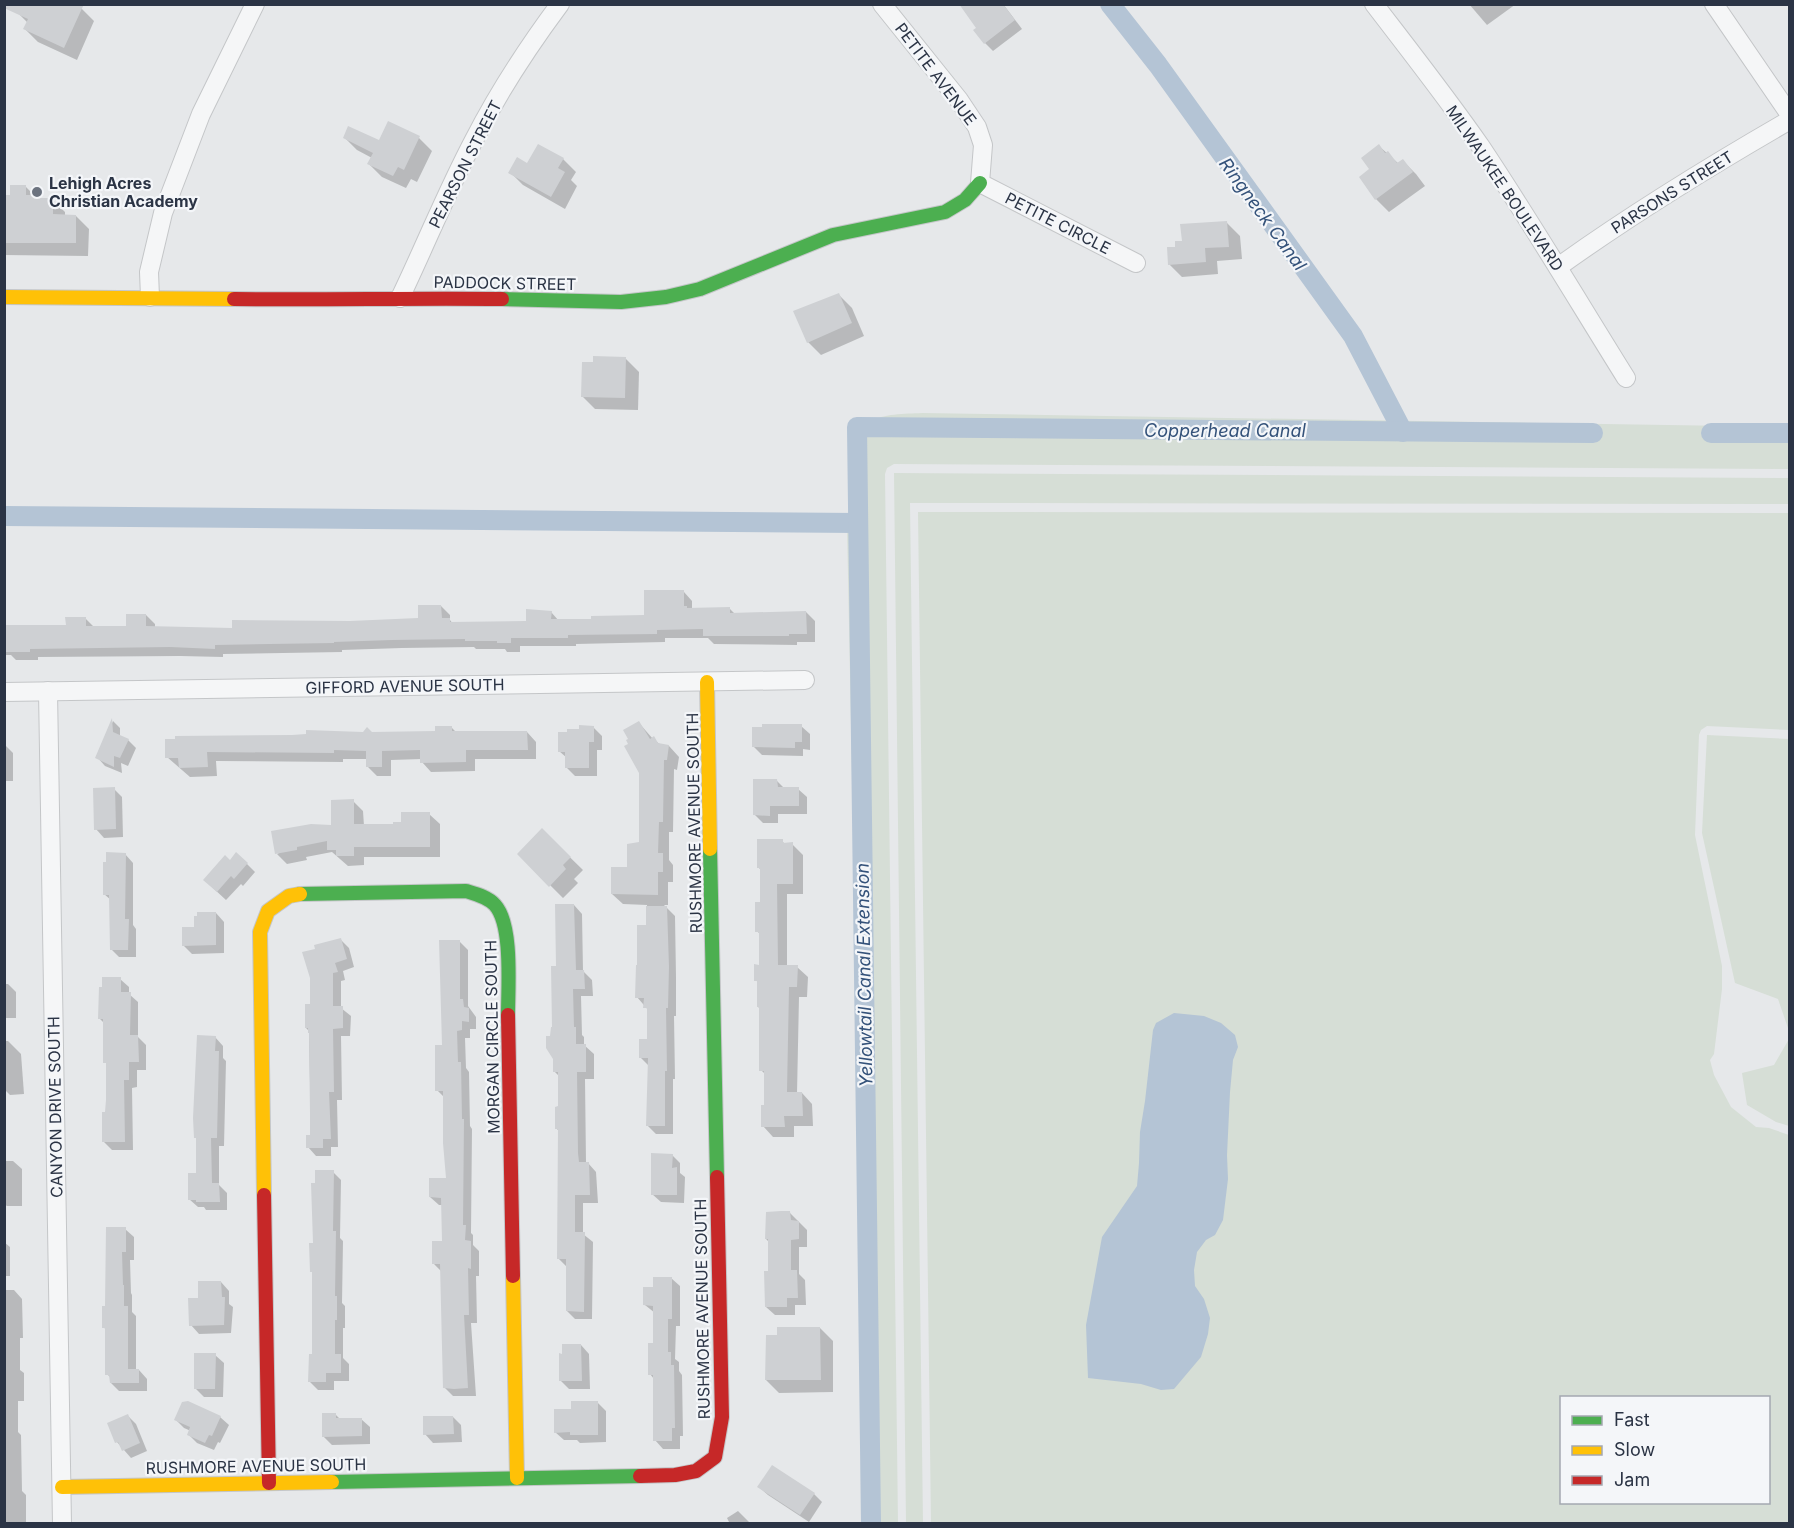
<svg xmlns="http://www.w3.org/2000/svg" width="1794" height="1528" viewBox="0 0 1794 1528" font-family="Inter,sans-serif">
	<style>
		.green { fill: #d6ded6; fill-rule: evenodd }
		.water { fill: #b4c4d5 }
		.shadow { fill: #0003 }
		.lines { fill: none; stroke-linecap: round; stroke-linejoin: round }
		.canal { stroke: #b4c4d5; stroke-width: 20 }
		.building { fill: #ced0d3 }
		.street-casing { stroke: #c4c6c8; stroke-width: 20 }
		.fast-casing { stroke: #c4c6c8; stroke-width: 16 }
		.slow-casing { stroke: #c4c6c8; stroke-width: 16 }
		.jam-casing { stroke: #c4c6c8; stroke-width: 16 }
		.street { stroke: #f5f6f7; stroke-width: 18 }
		.fast { stroke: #4caf50; stroke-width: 14 }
		.slow { stroke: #ffc107; stroke-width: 14 }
		.jam { stroke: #c62828; stroke-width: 14 }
		.poi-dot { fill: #6c737f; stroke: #f4f6f9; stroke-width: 2 }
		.labels { text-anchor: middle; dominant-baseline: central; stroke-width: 4.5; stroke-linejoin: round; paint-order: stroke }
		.street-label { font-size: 16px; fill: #2b3445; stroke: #f4f6f9 }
		.poi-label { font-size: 16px; font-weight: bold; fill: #2b3445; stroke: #f4f6f9; text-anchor: start }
		.water-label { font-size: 18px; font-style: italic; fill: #34527a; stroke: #f4f6f9 }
	</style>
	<rect width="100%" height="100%" fill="#e6e8ea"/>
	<g class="green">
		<path d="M922,413L1789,427V469L894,464L887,468L885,474L898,1523H867L847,525L853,443C857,436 862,427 868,423C883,413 905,414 922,413Z"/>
		<polygon points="894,473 1790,478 1789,504 910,503 923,1524 906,1523"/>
		<path d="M918,512L1789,513V730L1707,726L1701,730L1699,735L1695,835L1722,966V989L1714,1054L1710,1060L1714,1075L1731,1107L1756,1127L1769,1128L1789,1135V1523H931ZM1562,1398H1768V1502H1562Z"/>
		<polygon points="1707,735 1789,739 1789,1031 1778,999 1735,983 1702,833"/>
		<polygon points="1789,1039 1789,1126 1776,1122 1747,1105 1742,1073 1774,1065"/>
	</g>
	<polygon class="water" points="1174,1013 1204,1016 1221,1023 1235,1035 1238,1047 1233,1060 1230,1092 1227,1155 1228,1179 1223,1220 1215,1235 1206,1240 1197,1252 1194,1270 1195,1286 1204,1299 1210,1318 1208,1334 1201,1357 1174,1389 1161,1390 1141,1384 1088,1378 1086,1325 1102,1237 1137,1186 1139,1163 1140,1132 1145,1101 1153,1030 1156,1023"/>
	<g class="shadow">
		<polygon points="1003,4 1022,29 993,51 985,43"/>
		<polygon points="1469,4 1516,4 1487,25"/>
		<polygon points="81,8 94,21 77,60 38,42 25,29 28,23 19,14"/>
		<polygon points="389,123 419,138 432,151 417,182 411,179 406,188 382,177 369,164 372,158 357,150 344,137 380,142"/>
		<polygon points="1379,146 1399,164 1403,161 1416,174 1425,186 1389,212 1376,199 1361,177 1371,170"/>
		<polygon points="563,159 576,172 571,180 577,186 565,209 523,185 510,172 528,165"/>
		<polygon points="26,187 38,199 52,199 65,212 65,216 76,216 89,229 88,256 4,255 4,215 11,196"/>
		<polygon points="1227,223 1240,236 1242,259 1217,261 1218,274 1182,277 1169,264 1177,248 1183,242"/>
		<polygon points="839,295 852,308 864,336 821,355 808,342"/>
		<polygon points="626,359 639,372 638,410 595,409 582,396 594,363"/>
		<polygon points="684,592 692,601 692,610 730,609 736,615 806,612 815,621 815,642 797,642 797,645 714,644 708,638 665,638 665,642 576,644 576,646 520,646 520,652 507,652 505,649 476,649 474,647 402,648 342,650 342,652 223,654 223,657 180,656 38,657 38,660 16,660 11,655 4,655 4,627 67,627 85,618 95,628 128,628 146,615 155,624 155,628 234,630 420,620 441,606 450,615 450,620 453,624 527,623 551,612 559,621 646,616"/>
		<polygon points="113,721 120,728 120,737 128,740 136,748 128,766 121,763 122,773 105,766 97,757"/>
		<polygon points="639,723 653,739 661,745 669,746 679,757 677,770 674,769 673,832 669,832 669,860 673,865 673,882 668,882 668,905 664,905 675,916 676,977 676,1016 674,1016 675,1079 673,1079 673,1134 656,1134 647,1125 649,1066 641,1058 649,1041 649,1011 637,997 647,927 647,905 623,904 612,894 628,868 640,844 640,772 630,744"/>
		<polygon points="801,726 810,734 810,750 803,749 803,756 762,755 754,747"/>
		<polygon points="593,727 602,736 602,750 597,750 597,776 575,776 567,768 567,758 559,751 581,730"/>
		<polygon points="452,728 457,733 527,732 536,742 536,759 475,759 475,771 431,772 422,762 422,759 391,760 391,776 377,776 368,767 368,759 343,759 343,762 216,761 217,776 190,777 167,757 307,735 436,733"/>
		<polygon points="4,744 13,753 13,781 4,781"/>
		<polygon points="777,781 785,789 798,789 807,797 807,814 778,814 778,823 763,823 755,815"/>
		<polygon points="114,789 122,797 123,837 104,838 96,829"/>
		<polygon points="353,801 363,811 364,826 394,826 429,814 440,824 440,857 364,857 364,865 348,866 332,852 306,857 307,860 287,864 277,854 333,826"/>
		<polygon points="542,830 583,870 574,879 578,883 563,898 550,885"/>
		<polygon points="782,841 785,844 792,844 803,855 803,894 787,894 787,967 797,967 808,977 807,997 799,997 797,1094 802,1093 812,1104 813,1126 794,1126 794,1137 773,1137 763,1126 766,1106 766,1075 761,1070 761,1009 758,1007 759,984 756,980 760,966 760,934 757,931 761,904 761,870 759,868"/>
		<polygon points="125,854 133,863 133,925 136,929 136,957 119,957 111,949 111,900 104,894"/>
		<polygon points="230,862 247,864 255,872 243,886 241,884 226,900 213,888"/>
		<polygon points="574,905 582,914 583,971 592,980 593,996 581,996 582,1035 584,1037 584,1045 594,1054 594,1079 585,1079 586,1163 588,1163 596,1172 598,1203 583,1203 583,1234 593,1242 592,1319 575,1319 567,1311 567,1267 558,1258 559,1131 556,1128 560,1108 559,1076 554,1071 552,1038 557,968"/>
		<polygon points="216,913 224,922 224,953 192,954 183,945 196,928"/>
		<polygon points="340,939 349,948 354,967 343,971 345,980 341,981 341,1008 351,1016 350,1036 341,1036 342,1100 337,1100 338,1147 331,1147 331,1156 316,1156 308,1147 311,1136 309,1031 306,1028 311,1006"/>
		<polygon points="460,942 468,950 468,1006 476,1017 476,1029 470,1029 470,1038 465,1038 466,1068 469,1072 470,1126 472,1129 471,1233 473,1235 473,1245 479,1251 479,1276 476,1276 477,1323 471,1323 476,1396 453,1396 445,1388 441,1271 434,1264 444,1243 444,1205 439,1205 430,1197 447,1180 444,1097 437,1090"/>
		<polygon points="120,979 129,987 129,994 138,1002 138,1037 146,1045 146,1070 137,1070 137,1087 132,1088 133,1150 112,1150 104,1142 107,1113 107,1064 105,1062 104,1023 100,1019"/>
		<polygon points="4,984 8,984 16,992 16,1018 4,1018"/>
		<polygon points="215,1037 223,1046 223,1058 226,1061 224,1146 219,1146 219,1185 227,1193 227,1210 206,1210 204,1207 198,1207 189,1199 197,1174 197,1139 195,1137"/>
		<polygon points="4,1041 8,1041 21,1054 24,1094 10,1095 4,1089"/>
		<polygon points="672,1155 680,1163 680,1173 685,1177 684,1203 661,1202 652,1194"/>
		<polygon points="4,1161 13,1161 22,1169 22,1206 7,1206 4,1204"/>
		<polygon points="333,1172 341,1180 340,1238 343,1241 342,1303 345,1306 345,1328 343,1328 343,1358 349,1364 349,1381 334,1381 334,1390 318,1390 310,1382 314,1356 313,1273 311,1271 314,1244"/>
		<polygon points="790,1213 807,1230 807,1247 799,1247 799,1274 805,1280 806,1305 795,1305 795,1315 775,1315 766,1307 770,1272 769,1242 766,1239"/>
		<polygon points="125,1229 134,1237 134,1260 130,1260 131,1293 132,1295 132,1312 136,1316 136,1370 139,1370 147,1379 147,1391 119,1391 111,1383 111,1378 107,1374 107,1330 103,1327"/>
		<polygon points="4,1242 10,1247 10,1276 4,1276"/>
		<polygon points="671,1278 680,1286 680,1326 676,1326 675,1359 679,1362 679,1371 682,1375 683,1436 680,1436 680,1449 663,1449 655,1440 654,1379 650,1374 655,1345 655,1313 645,1305 654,1289"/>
		<polygon points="221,1282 229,1291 229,1304 233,1307 231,1333 199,1334 191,1325 200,1299"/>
		<polygon points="4,1290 14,1290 22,1299 23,1338 20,1338 20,1370 24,1373 24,1401 18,1401 18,1432 21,1435 22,1491 26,1495 26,1524 4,1524"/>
		<polygon points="820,1328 833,1341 833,1392 779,1393 766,1380"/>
		<polygon points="581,1345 589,1354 590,1389 569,1389 561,1381"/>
		<polygon points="215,1355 224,1363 223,1397 204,1397 195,1388"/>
		<polygon points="597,1402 606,1411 606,1442 580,1443 577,1440 564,1440 555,1432 572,1411"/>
		<polygon points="335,1414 340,1419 361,1419 370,1427 370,1444 332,1445 323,1436"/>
		<polygon points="128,1416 136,1424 147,1451 131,1458 117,1442"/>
		<polygon points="220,1417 229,1425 220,1443 218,1442 214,1450 197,1443 189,1435 191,1431 184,1428 176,1420"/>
		<polygon points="453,1417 461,1425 462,1442 433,1443 425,1434"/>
		<polygon points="759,1487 814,1494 822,1502 809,1522 768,1495"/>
		<polygon points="738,1511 751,1524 730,1524 727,1518"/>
	</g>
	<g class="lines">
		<g class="canal">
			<polyline points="1110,4 1158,65 1353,336 1403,432"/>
			<polyline points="1711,433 1790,433"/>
			<polyline points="4,516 858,523"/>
			<polyline points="871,1524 857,427 1593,433"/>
		</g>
	</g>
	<g class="building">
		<polygon points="4,4 84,4 64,48 23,29 28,19 4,8"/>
		<polygon points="959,4 1003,4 1015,20 984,44 973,30 976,28"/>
		<polygon points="388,121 420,136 404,170 398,167 393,176 367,164 373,153 343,138 348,126 379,140"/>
		<polygon points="538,144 564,158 558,168 565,172 551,197 508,173 517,157 527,163"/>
		<polygon points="1379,144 1385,153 1388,151 1397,163 1403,159 1413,172 1375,200 1359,177 1369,169 1361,158"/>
		<polygon points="10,185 26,185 26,195 33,195 33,198 53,198 53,214 76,215 76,243 4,243 4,195 10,195"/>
		<polygon points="1227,221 1229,247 1205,248 1206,262 1168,265 1167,247 1175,247 1175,241 1182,241 1180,224"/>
		<polygon points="839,293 852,323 807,343 793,311"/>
		<polygon points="593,356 626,357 625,398 581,397 582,362 593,362"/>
		<polygon points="644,590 684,590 684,606 687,606 687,608 730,607 730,613 806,611 807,634 789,634 789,636 703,636 703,629 657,630 657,634 568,635 568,638 511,638 511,643 497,643 497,641 465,641 465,639 392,640 334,642 334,643 215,645 215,649 170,647 30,649 30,652 6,652 4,647 4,625 66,625 65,617 86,617 86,626 126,626 126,614 146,614 146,626 232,628 232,620 350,621 418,618 418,605 441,605 442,618 450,618 450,622 526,621 526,609 552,611 551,619 591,619 591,616 644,615"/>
		<polygon points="112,718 113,732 129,739 120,758 114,756 114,767 95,758"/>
		<polygon points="639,721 650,739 654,736 658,743 669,745 667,760 664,760 663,822 659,822 658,853 663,853 663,872 658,872 658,895 611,894 611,867 627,867 627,844 639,842 639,773 624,746 628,744 626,740 628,739 623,730"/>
		<polygon points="762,724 802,724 802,742 795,742 795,748 752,747 752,727 762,727"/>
		<polygon points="579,725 594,726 594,742 589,742 589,768 565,768 565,752 558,752 558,732 567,732 567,729 579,729"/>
		<polygon points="435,726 452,726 452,731 527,731 528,750 466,750 466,762 420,763 420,750 382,751 382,767 366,767 366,751 334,750 334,753 207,752 208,767 179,768 178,758 165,758 165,739 175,739 175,736 292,735 306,734 306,730 363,732 367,727 372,732 435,731"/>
		<polygon points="753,779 777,779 778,787 799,787 799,806 770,806 770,816 753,815"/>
		<polygon points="115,787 116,829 94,830 93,788"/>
		<polygon points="354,799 354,824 393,824 393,822 401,822 401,812 430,812 430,847 354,847 354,856 336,856 336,850 327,850 327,841 297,847 297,850 275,854 271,831 311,824 331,825 331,800"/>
		<polygon points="542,828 571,857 563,865 566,869 549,887 517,854"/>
		<polygon points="757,839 783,839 783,843 793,842 793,884 777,884 778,965 798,965 797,987 789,987 787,1092 802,1092 803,1116 784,1116 785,1127 761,1127 761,1105 764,1105 764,1071 759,1071 759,1007 757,1007 757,981 754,981 754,964 759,965 759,932 755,932 755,902 760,902 760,868 757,868"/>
		<polygon points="106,852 126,853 125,919 129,919 128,950 110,950 109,895 103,895 103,862 106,862"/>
		<polygon points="236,852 248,863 234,879 231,876 217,892 203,880 225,855 230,860"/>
		<polygon points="555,904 574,904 576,970 584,970 585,989 573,989 574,1027 576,1027 576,1044 586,1044 586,1072 577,1072 578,1153 579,1162 589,1162 590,1195 575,1195 575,1232 585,1232 584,1312 566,1311 566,1259 557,1259 558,1129 555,1129 555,1107 558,1106 558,1072 553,1072 553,1059 546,1048 546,1036 550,1036 551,1027 552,1027 551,966 556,966"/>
		<polygon points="646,906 667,906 669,967 668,1008 666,1008 667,1071 665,1071 665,1126 646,1126 648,1058 639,1058 639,1039 647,1039 647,1008 643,1008 644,998 635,998 636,965 637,965 637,925 646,925"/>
		<polygon points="197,912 216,912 216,945 182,946 182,927 194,927 194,916 197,916"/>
		<polygon points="341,938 347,959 335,963 338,972 333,973 333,1006 343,1006 343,1028 333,1029 334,1092 329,1092 331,1139 323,1139 323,1148 306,1148 306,1135 310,1135 310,1114 309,1033 308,1033 308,1028 305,1028 305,1004 310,1004 310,978 302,952 315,949 314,945"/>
		<polygon points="439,940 460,940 460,999 463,999 464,1007 469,1008 469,1022 462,1021 462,1030 457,1031 458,1062 461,1062 462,1119 464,1119 463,1225 466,1225 465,1240 471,1241 471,1269 468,1268 469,1315 464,1315 468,1388 454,1389 443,1388 440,1264 432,1264 432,1241 442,1241 441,1198 429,1197 429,1178 446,1178 443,1143 443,1091 435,1091 435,1045 442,1045"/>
		<polygon points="102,977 121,977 121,992 131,992 130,1035 138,1035 139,1062 129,1062 129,1080 124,1080 125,1142 102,1142 102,1112 105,1112 106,1100 106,1063 103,1063 103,1019 98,1019 99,987 102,987"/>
		<polygon points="197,1035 216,1036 215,1051 219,1051 217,1138 211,1138 212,1183 219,1183 220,1202 196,1202 196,1200 188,1200 188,1173 196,1173 196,1138 194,1138 193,1118"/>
		<polygon points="651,1153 673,1154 672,1168 677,1167 677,1195 651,1195"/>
		<polygon points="315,1170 334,1170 333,1231 336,1231 335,1296 337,1296 337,1320 335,1320 335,1354 341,1354 341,1373 326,1373 326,1382 308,1382 309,1354 312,1354 312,1272 310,1272 309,1243 313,1243 311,1183 315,1183"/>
		<polygon points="781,1211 790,1211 791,1220 799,1221 799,1239 791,1240 791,1270 797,1270 798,1298 787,1298 787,1307 765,1307 764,1271 768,1271 768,1239 765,1239 766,1212"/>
		<polygon points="106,1227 126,1227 126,1252 122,1252 123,1285 124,1285 124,1306 128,1306 128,1369 139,1369 139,1383 110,1383 109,1375 105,1375 105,1328 102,1328 102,1306 105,1306"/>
		<polygon points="653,1277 672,1277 672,1319 668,1319 668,1352 671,1352 671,1365 674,1365 675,1428 672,1428 672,1441 653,1441 653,1375 648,1375 648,1343 653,1343 653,1306 643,1305 643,1287 653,1287"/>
		<polygon points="198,1281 221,1281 222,1297 225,1297 224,1325 189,1326 188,1298 198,1298"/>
		<polygon points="777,1327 820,1327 821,1380 765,1380 766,1335 777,1335"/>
		<polygon points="562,1344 581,1344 582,1381 559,1381 559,1353 562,1354"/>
		<polygon points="194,1353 216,1353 215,1389 194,1389"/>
		<polygon points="188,1401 221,1416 212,1436 209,1435 205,1443 187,1435 190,1427 174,1420 182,1402"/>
		<polygon points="571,1401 598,1401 598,1435 570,1435 570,1432 554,1433 554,1409 571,1409"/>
		<polygon points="322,1413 336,1413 336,1418 362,1418 362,1436 322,1437"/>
		<polygon points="128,1414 140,1443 122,1451 118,1442 115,1443 107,1423"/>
		<polygon points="423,1416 453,1416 454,1434 423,1435"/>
		<polygon points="772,1465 815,1493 800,1515 757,1487"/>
	</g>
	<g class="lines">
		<g class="street-casing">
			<g id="street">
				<polyline points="882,4 959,100 977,127 983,145 980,183 1136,263"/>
				<path d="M1374,4C1410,51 1447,98 1481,147C1531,222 1578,301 1626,378"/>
				<polyline points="1714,4 1790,115"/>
				<path d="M1558,267C1632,214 1710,166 1790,120"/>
				<polyline points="150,297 149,272 163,213 201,114 255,4"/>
				<path d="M400,298C425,246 447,191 474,140C498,93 528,47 560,4"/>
				<polyline points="48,691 62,1524"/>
				<polyline points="4,692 805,680"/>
			</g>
		</g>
		<g class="fast-casing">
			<g id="fast">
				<polyline points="502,299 621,302 666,297 700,289 833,235 945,212 965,200 980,183"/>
				<polyline points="710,849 717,1177"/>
				<path d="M300,894L466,891C476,894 488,897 495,905C513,925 508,987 508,1015"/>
				<polyline points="332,1482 640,1476"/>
			</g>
		</g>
		<g class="slow-casing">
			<g id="slow">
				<polyline points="4,297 234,299"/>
				<polyline points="707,682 710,849"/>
				<polyline points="264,1195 260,932 268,911 289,896 300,894"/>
				<polyline points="513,1276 517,1478"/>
				<polyline points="62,1487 332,1482"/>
			</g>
		</g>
		<g class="jam-casing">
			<g id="jam">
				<path d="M234,299C324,300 413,298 502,299"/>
				<polyline points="508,1015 513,1276"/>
				<polyline points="264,1195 269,1483"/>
				<polyline points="640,1476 675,1475 696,1471 715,1457 722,1417 717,1177"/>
			</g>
		</g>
		<use href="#street" class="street"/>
		<use href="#fast" class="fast"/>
		<use href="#slow" class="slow"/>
		<use href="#jam" class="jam"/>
	</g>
	<circle class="poi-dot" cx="37" cy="192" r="6"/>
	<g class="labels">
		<g class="street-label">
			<text transform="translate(936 74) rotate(53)">PETITE AVENUE</text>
			<text transform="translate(465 164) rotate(-63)">PEARSON STREET</text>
			<text transform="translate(1505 188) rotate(56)">MILWAUKEE BOULEVARD</text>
			<text transform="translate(1672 192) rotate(-32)">PARSONS STREET</text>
			<text transform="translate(1058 223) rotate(27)">PETITE CIRCLE</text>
			<text transform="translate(505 283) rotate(1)">PADDOCK STREET</text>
			<text transform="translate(405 686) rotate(-1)">GIFFORD AVENUE SOUTH</text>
			<text transform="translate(694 823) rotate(-91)">RUSHMORE AVENUE SOUTH</text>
			<text transform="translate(492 1037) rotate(-91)">MORGAN CIRCLE SOUTH</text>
			<text transform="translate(55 1107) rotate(-91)">CANYON DRIVE SOUTH</text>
			<text transform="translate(702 1309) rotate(-91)">RUSHMORE AVENUE SOUTH</text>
			<text transform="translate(256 1466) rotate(-1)">RUSHMORE AVENUE SOUTH</text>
		</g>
		<g class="poi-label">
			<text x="49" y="183">Lehigh Acres<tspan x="49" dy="18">Christian Academy</tspan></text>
		</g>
		<g class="water-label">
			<text transform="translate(1263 214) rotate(54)">Ringneck Canal</text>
			<text x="1225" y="430">Copperhead Canal</text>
			<text transform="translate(864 975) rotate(-91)">Yellowtail Canal Extension</text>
		</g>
	</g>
	<rect width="1794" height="1528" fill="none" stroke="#2b3445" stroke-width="12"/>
	<rect x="1560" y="1396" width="210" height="108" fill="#f4f6f9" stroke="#a4a8b1" stroke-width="1.5"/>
	<rect x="1572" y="1416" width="30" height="9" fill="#4caf50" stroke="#a4a8b1" stroke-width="1.5"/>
	<text x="1614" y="1426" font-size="18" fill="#2b3445">Fast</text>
	<rect x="1572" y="1446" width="30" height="9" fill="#ffc107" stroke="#a4a8b1" stroke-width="1.5"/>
	<text x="1614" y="1456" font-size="18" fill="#2b3445">Slow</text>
	<rect x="1572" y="1476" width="30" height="9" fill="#c62828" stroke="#a4a8b1" stroke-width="1.5"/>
	<text x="1614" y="1486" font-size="18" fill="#2b3445">Jam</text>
</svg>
